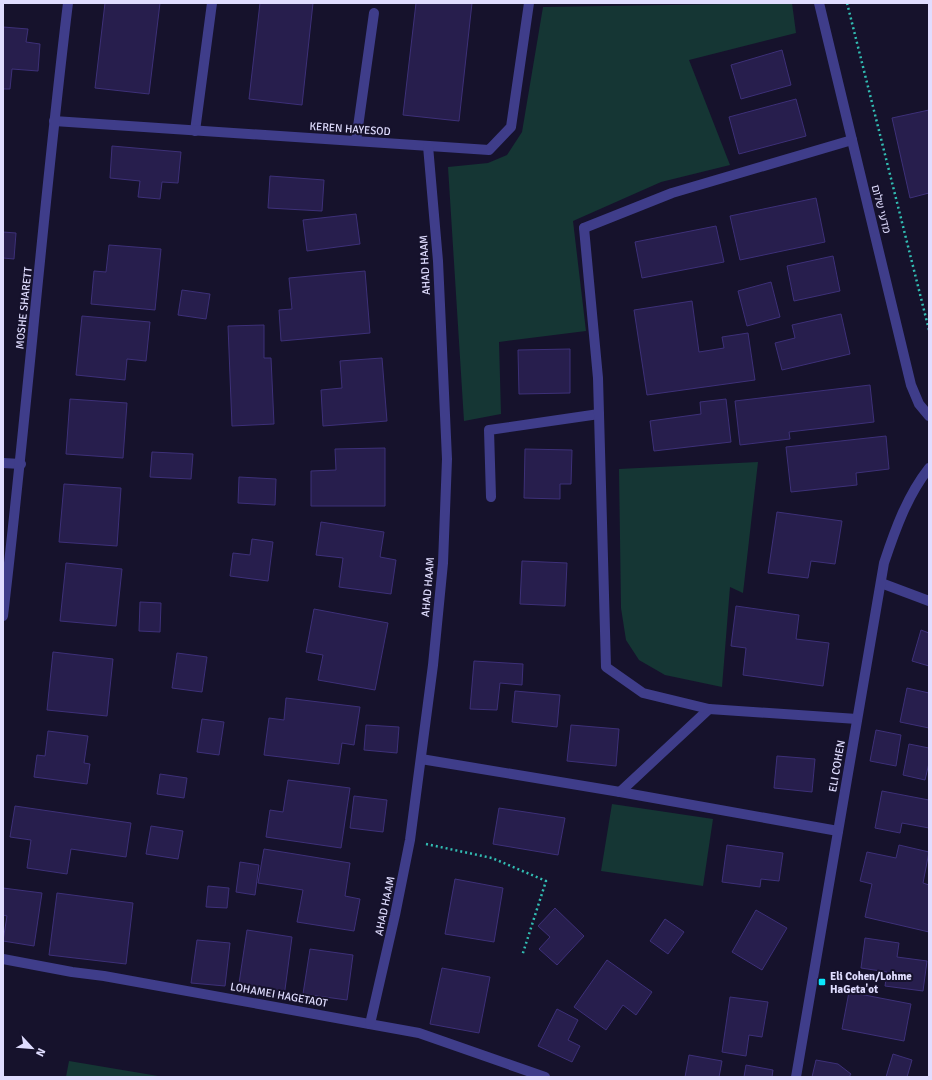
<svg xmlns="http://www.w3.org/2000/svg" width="932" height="1080" viewBox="0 0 932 1080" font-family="Signika,'Noto Sans Hebrew',sans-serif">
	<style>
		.green { fill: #153634 }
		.building { fill: #271e4d; stroke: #3d3078 }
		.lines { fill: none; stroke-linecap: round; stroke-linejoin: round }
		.path { stroke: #32bdb3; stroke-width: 2.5; stroke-dasharray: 2 3; stroke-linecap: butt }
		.lane { stroke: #3f3d8a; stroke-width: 10 }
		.street { stroke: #3f3d8a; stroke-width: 10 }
		.poi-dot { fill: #0be8fd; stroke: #16122c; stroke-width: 1.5 }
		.labels { text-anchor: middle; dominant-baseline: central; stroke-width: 4; stroke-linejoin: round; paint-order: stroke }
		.street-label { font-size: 11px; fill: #e0ddff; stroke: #16122c }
		.poi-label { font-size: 11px; font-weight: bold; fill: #e0ddff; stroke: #16122c; text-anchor: start }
	</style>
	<rect width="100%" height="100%" fill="#16122c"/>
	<g class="green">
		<polygon points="792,3 796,33 689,60 730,165 661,182 573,221 586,331 499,342 501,414 464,421 448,167 488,163 507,155 522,132 543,7"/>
		<polygon points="758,462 743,593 730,587 722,687 665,675 639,660 626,640 621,608 619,469"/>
		<polygon points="612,804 713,819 703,886 601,871"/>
		<polygon points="69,1061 164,1077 66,1077"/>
	</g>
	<g class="building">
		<polygon points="105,3 160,3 149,94 95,88"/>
		<polygon points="260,3 313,3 302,105 249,99"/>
		<polygon points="416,3 472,3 459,121 403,115"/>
		<polygon points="3,27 28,29 26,42 40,44 38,71 12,69 10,89 3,89"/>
		<polygon points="782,50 791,85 741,99 731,65"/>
		<polygon points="796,99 806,136 739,154 729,117"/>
		<polygon points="929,110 929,193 910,198 892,118"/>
		<polygon points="112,146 181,152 178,183 162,182 160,199 138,197 140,181 110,178"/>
		<polygon points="270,176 324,180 322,211 268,208"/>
		<polygon points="816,198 825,242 740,260 730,216"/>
		<polygon points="356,214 360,244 307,251 303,220"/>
		<polygon points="716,226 724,262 642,278 635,242"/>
		<polygon points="3,232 16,233 14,259 3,258"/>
		<polygon points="109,245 161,249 155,310 91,304 94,271 106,272"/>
		<polygon points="833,256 840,291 794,301 787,266"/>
		<polygon points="365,271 370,333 281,341 279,310 292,309 289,278"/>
		<polygon points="771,282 780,317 747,326 738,291"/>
		<polygon points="182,290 210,294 206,319 178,315"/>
		<polygon points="692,301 699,352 724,348 722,337 748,333 755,380 647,395 634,310"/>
		<polygon points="841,314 850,354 782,370 775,343 795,338 792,325"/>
		<polygon points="82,316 150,322 146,361 127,359 125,380 76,375"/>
		<polygon points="264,325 264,358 271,358 274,424 232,426 228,326"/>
		<polygon points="570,349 570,393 519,394 518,350"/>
		<polygon points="382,358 387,421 323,426 321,390 342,388 340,361"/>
		<polygon points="870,385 874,422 789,432 790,439 740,445 735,401"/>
		<polygon points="70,399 127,403 123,458 66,454"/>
		<polygon points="726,399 731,442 654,451 650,421 701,414 700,402"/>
		<polygon points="886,436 889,469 856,473 857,485 791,492 786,447"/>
		<polygon points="385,448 385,506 311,506 311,471 336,470 335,449"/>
		<polygon points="525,449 572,450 571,484 560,484 560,499 524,498"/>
		<polygon points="152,452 193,454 191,479 150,477"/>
		<polygon points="239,477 276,479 275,505 238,503"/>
		<polygon points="64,484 121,488 117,546 59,542"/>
		<polygon points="777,512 842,521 835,564 811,561 808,578 768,573"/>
		<polygon points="321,522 384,532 380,557 396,560 391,594 339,587 343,558 316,555"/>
		<polygon points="252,539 273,542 268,581 230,576 233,553 250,555"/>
		<polygon points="522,561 567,563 565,606 520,604"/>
		<polygon points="66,563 122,569 116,626 60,621"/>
		<polygon points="140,602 161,603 160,632 139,631"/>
		<polygon points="736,606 799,615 796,639 829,643 823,686 743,675 746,648 731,646"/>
		<polygon points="314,609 388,623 375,690 318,680 323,655 306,652"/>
		<polygon points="921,630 929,633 929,666 912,661"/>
		<polygon points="53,652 113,659 107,716 47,710"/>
		<polygon points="177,653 207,657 202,692 172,688"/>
		<polygon points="474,661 523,664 522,685 500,683 497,710 470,709"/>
		<polygon points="907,688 929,693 929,728 900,722"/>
		<polygon points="515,691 560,695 557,727 512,722"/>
		<polygon points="286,698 360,707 354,745 342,743 339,764 264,755 269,718 284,720"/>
		<polygon points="202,719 224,722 219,755 197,752"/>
		<polygon points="366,725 399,727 397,753 364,750"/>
		<polygon points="571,725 619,729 616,766 567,761"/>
		<polygon points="876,730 901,735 896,766 870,761"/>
		<polygon points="48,731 88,736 84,763 90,764 87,784 34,777 37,755 45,756"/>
		<polygon points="909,744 929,748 929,763 925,780 903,775"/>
		<polygon points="777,756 815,759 812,792 774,788"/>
		<polygon points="160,774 187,778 184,798 157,794"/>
		<polygon points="288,780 350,788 341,848 266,837 270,810 283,812"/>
		<polygon points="882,791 929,800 929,828 902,823 900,833 875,828"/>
		<polygon points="354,796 387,800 383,832 350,828"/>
		<polygon points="15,806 131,823 126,857 71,849 67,874 27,868 31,840 10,837"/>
		<polygon points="499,808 565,818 558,855 493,844"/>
		<polygon points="151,826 183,831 178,859 146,854"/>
		<polygon points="727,845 783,853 779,881 761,879 760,887 722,882"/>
		<polygon points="899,845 929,852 923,883 929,885 929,932 865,917 872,884 860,881 867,852 896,858"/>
		<polygon points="264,849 350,863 345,896 360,899 354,931 297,922 303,890 258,883"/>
		<polygon points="240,862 259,865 255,895 236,892"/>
		<polygon points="455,879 503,888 494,942 445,934"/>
		<polygon points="208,886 229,888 227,908 206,907"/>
		<polygon points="3,888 42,893 34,946 3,941 7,916 3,915"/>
		<polygon points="57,893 133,903 126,964 49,955"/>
		<polygon points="555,908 584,936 557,965 539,949 550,937 538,926"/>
		<polygon points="756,910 787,928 762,970 732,952"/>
		<polygon points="665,919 684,932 668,954 650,941"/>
		<polygon points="247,930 292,937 284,997 238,990"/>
		<polygon points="865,938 899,943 897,957 927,961 923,991 885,986 887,972 861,968"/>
		<polygon points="197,940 230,943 225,986 191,983"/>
		<polygon points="310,949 353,955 347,1000 303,994"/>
		<polygon points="607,960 652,992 636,1015 623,1005 606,1030 574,1007"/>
		<polygon points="442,968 490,977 479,1033 430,1024"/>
		<polygon points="849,992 911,1004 904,1041 842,1029"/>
		<polygon points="730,997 768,1002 762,1037 749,1035 746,1056 722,1052"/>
		<polygon points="557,1009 578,1020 568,1040 580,1046 572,1062 538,1046"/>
		<polygon points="893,1054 912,1060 907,1077 886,1077"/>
		<polygon points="689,1055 722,1061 719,1077 685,1077"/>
		<polygon points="816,1060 838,1064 851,1074 849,1077 812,1077"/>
		<polygon points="746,1065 773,1070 772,1077 744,1077"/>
	</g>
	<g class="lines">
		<g class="path">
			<polyline points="847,3 929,330"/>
			<polyline points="426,844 492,858 546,881 522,956"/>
		</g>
		<g class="lane">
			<polyline points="195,131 212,3"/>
			<polyline points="356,141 374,13"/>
			<polyline points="584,228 672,193 852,140"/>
			<polyline points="491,497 489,430 599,414"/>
			<polyline points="881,583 929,601"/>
			<polyline points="421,759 620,792 838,831"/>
			<polyline points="620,792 709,709"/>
		</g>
		<g class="street">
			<polyline points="819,3 911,385 919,404 929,416"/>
			<polyline points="54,121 489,150 511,127 529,3"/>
			<polyline points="584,228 598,378 606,667 643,693 709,709 857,719"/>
			<polyline points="3,463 21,464"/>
			<path d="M3,616C27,412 43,207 68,3"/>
			<polyline points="3,959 72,972 104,976 419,1033 545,1077"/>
			<polyline points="370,1024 395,915 410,840 433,665 443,563 447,459 438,261 428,146"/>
			<path d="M796,1077L884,563C895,530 907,496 929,468"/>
		</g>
	</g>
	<rect class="poi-dot" x="818" y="978" width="8" height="8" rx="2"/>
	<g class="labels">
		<g class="street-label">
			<text transform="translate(350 129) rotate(4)">KEREN HAYESOD</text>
			<text transform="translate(881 209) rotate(76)">מדעי שלום</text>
			<text transform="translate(425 265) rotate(-93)">AHAD HAAM</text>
			<text transform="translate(24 308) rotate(-84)">MOSHE SHARETT</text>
			<text transform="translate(428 587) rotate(-85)">AHAD HAAM</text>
			<text transform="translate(837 766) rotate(-80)">ELI COHEN</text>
			<text transform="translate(385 906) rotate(-78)">AHAD HAAM</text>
			<text transform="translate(279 995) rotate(10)">LOHAMEI HAGETAOT</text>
		</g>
		<g class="poi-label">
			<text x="830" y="976">Eli Cohen/Lohme<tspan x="830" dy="13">HaGeta'ot</tspan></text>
		</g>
	</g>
	<rect width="932" height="1080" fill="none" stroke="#e0ddff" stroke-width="8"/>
	<g transform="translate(32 1048) rotate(116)" stroke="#16122c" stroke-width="3" paint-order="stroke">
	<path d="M0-3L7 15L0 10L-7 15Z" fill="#e0ddff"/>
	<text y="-6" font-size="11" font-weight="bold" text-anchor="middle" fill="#e0ddff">N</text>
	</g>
</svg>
